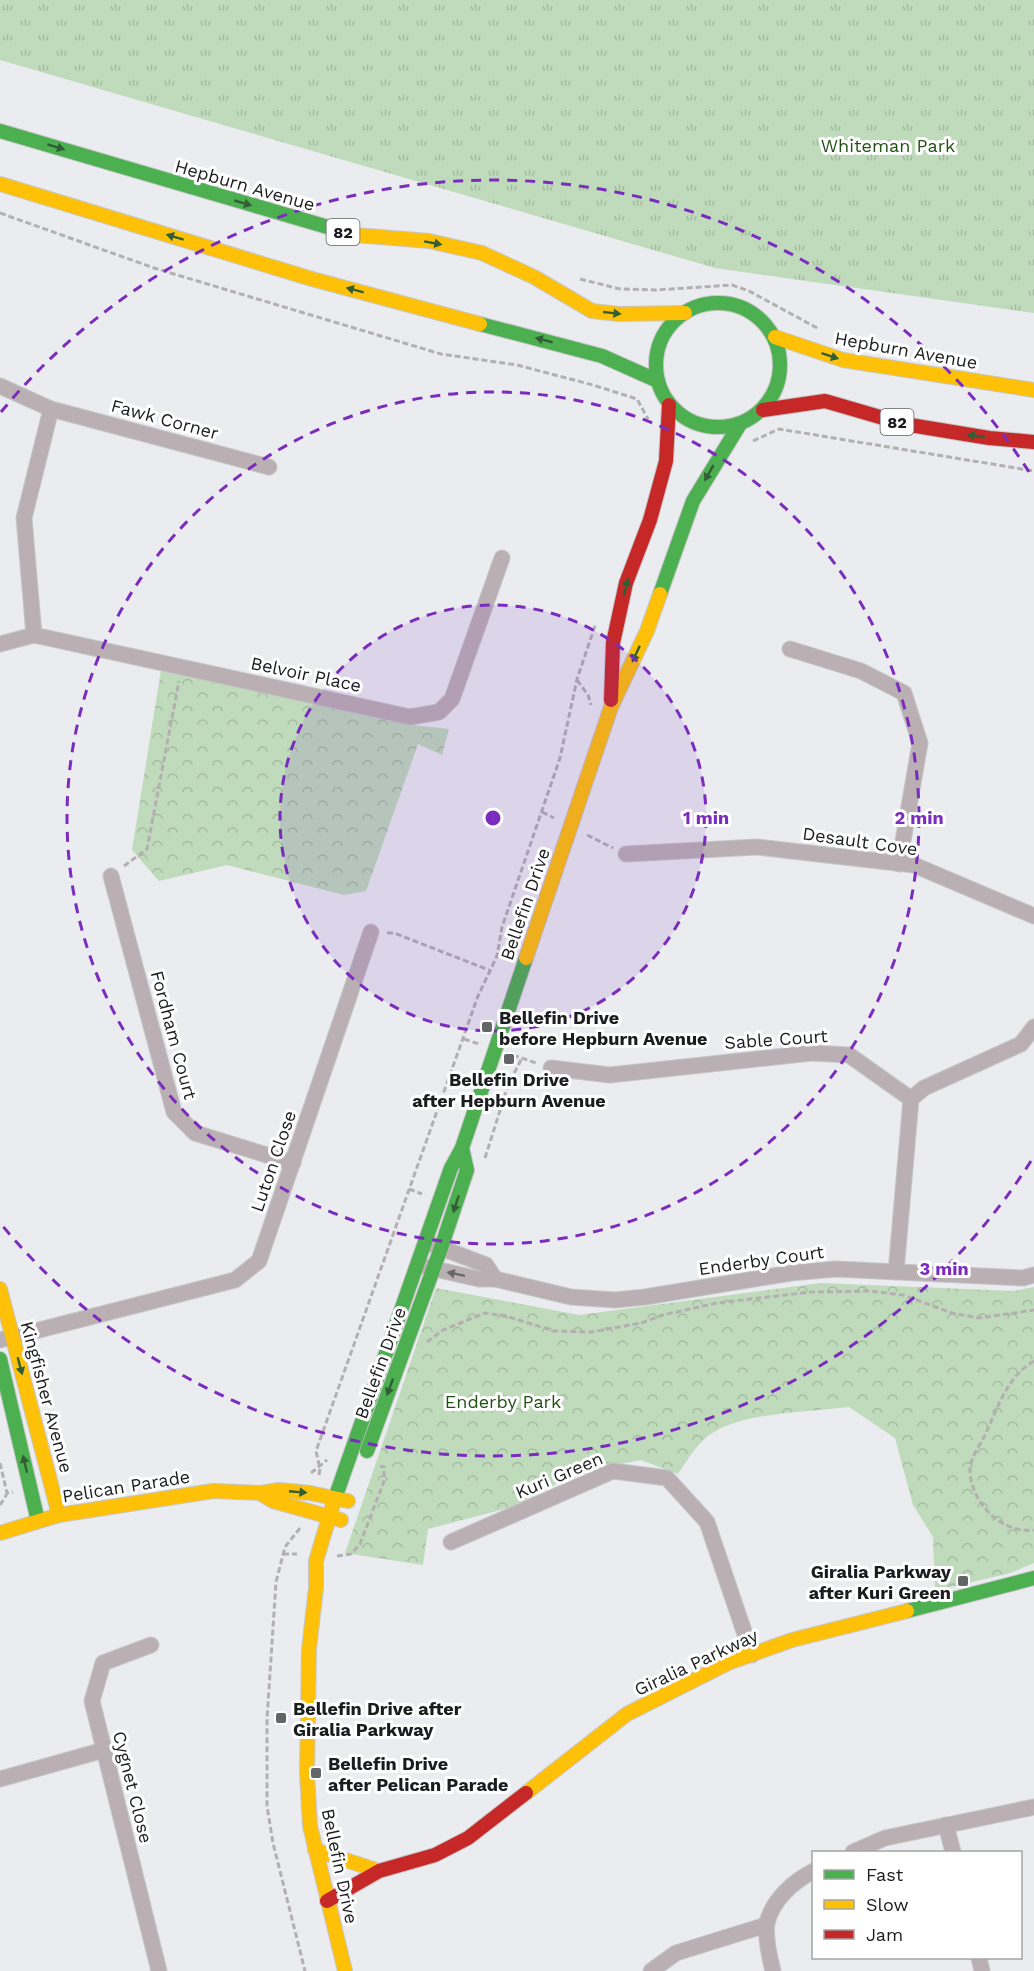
<svg xmlns="http://www.w3.org/2000/svg" width="1034" height="1971" viewBox="0 0 1034 1971" font-family="'Work Sans',sans-serif">
	<style>
		.grass { fill: url(#grass-tufts) }
		.forest { fill: url(#forest-crowns) }
		.lines { fill: none; stroke-linecap: round; stroke-linejoin: round }
		.street-casing { stroke: #c6c7c9; stroke-width: 17 }
		.fast-casing { stroke: #c6c7c9; stroke-width: 16 }
		.slow-casing { stroke: #c6c7c9; stroke-width: 16 }
		.jam-casing { stroke: #c6c7c9; stroke-width: 16 }
		.path { stroke: #b4b0b2; stroke-width: 3; stroke-dasharray: 6 3; stroke-linecap: butt }
		.street { stroke: #bab0b3; stroke-width: 15 }
		.fast { stroke: #4caf50; stroke-width: 14 }
		.slow { stroke: #ffc107; stroke-width: 14 }
		.jam { stroke: #c62828; stroke-width: 14 }
		.oneway { fill: #315e34 }
		.oneway2 { fill: #6a6668 }
		.ring { fill: none; stroke: #7b2cbf; stroke-width: 3; stroke-dasharray: 10 8 }
		.poi-dot { fill: #636567; stroke: #fff; stroke-width: 2 }
		.labels { text-anchor: middle; dominant-baseline: central; stroke-width: 6; stroke-linejoin: round; paint-order: stroke }
		.shield { fill: #fff; stroke: #5f6062; stroke-width: 1.5 }
		.shield-label { font-size: 16px; font-weight: bold; fill: #1b1c1e }
		.park-label { font-size: 18px; fill: #205113; stroke: #fff }
		.street-label { font-size: 18px; fill: #1b1c1e; stroke: #fff }
		.poi-label { font-size: 18px; font-weight: bold; fill: #1b1c1e; stroke: #fff; text-anchor: start }
		.centre { fill: #7b2cbf; stroke: #fff; stroke-width: 3 }
		.ring-label { font-size: 18px; text-anchor: middle; font-weight: bold; fill: #7b2cbf; stroke: #fff; stroke-width: 6; stroke-linejoin: round; paint-order: stroke }
	</style>
	<defs>
		<pattern id="grass-tufts" width="24" height="20" patternUnits="userSpaceOnUse" patternTransform="scale(1.5)"><rect width="24" height="20" fill="#bfdbbb"/><path d="M3 7l-1-3M5 7V3M7 7l1-3M15 17l-1-3M17 17v-4M19 17l1-3" fill="none" stroke="#a4bba0"/></pattern>
		<pattern id="forest-crowns" width="20" height="18" patternUnits="userSpaceOnUse" patternTransform="scale(1.5)"><rect width="20" height="18" fill="#bfdbbb"/><path d="M2 6a3 3 0 1 1 6 0M12 15a3 3 0 1 1 6 0" fill="none" stroke="#a4bba0"/></pattern>
	</defs>
	<rect width="100%" height="100%" fill="#eaecef"/>
	<polygon class="grass" points="0,0 1034,0 1034,313 715,268 0,60"/>
	<g class="forest">
		<polygon points="161,670 412,725 449,729 442,755 418,744 366,891 344,895 227,865 159,881 132,850"/>
		<path d="M821,1283L1014,1291L1034,1287V1563L1010,1573L935,1591L933,1537L913,1505L895,1438L849,1407C809,1412 747,1412 714,1432C698,1441 688,1459 678,1474L641,1460L596,1469L562,1480L523,1504L428,1529L423,1565L345,1553L436,1288L579,1315Z"/>
	</g>
	<g class="lines">
		<g class="street-casing">
			<g id="street">
				<polyline points="0,386 51,409 269,467"/>
				<polyline points="34,635 24,518 51,409"/>
				<polyline points="0,644 34,635 410,717 439,712 452,699 502,558"/>
				<polyline points="790,649 861,671 904,693 920,743 899,864"/>
				<polyline points="626,854 757,847 914,865 1034,916"/>
				<polyline points="111,876 174,1112 195,1133 293,1163"/>
				<polyline points="551,1068 610,1075 812,1053 849,1055 911,1099 896,1272"/>
				<polyline points="911,1099 924,1088 1021,1044 1034,1027"/>
				<polyline points="431,1244 486,1265 495,1279"/>
				<polyline points="426,1267 479,1279 495,1279 571,1297 615,1300 645,1297 791,1273 836,1269 1023,1278 1034,1275"/>
				<polyline points="0,1340 235,1280 259,1261 371,932"/>
				<polyline points="451,1542 613,1471 667,1478 707,1522 752,1655"/>
				<polyline points="151,1645 103,1663 92,1701 159,1971"/>
				<polyline points="0,1779 104,1750"/>
				<polyline points="946,1825 953,1852"/>
				<polyline points="853,1852 885,1838 1034,1807"/>
				<polyline points="979,1958 982,1971"/>
				<polyline points="651,1971 676,1953 766,1925"/>
				<path d="M773,1971C770,1959 765,1935 767,1923C772,1901 793,1881 814,1871"/>
			</g>
		</g>
		<g class="fast-casing">
			<g id="fast">
				<polyline points="0,131 355,235"/>
				<circle cx="718" cy="365" r="62"/>
				<polyline points="480,324 602,356 658,381"/>
				<polyline points="660,594 693,501 740,424"/>
				<polyline points="0,1359 38,1521"/>
				<polyline points="367,1451 441,1248 467,1170 462,1148"/>
				<polyline points="333,1504 451,1168 462,1148 526,958"/>
				<polyline points="907,1611 1034,1578"/>
			</g>
		</g>
		<g class="slow-casing">
			<g id="slow">
				<polyline points="0,184 312,279 480,324"/>
				<polyline points="355,235 429,241 482,253 534,277 592,311 619,314 685,313"/>
				<polyline points="775,337 843,360 1034,390"/>
				<polyline points="526,958 611,707 647,631 660,594"/>
				<polyline points="0,1289 59,1515"/>
				<polyline points="263,1495 273,1501 341,1520"/>
				<polyline points="333,1504 316,1561 316,1588 309,1649 307,1773 310,1826 345,1971"/>
				<polyline points="0,1533 59,1515 213,1491 261,1493 279,1490 310,1493 348,1501"/>
				<polyline points="526,1793 627,1714 728,1663 792,1640 907,1611"/>
				<polyline points="315,1850 379,1871"/>
			</g>
		</g>
		<g class="jam-casing">
			<g id="jam">
				<polyline points="763,410 825,401 904,424 989,438 1034,442"/>
				<polyline points="611,700 613,643 626,583 650,520 666,461 669,405"/>
				<polyline points="327,1901 379,1871 435,1855 468,1838 526,1793"/>
			</g>
		</g>
		<g class="path">
			<polyline points="0,213 154,268 441,354 517,365 593,385 637,399 648,419"/>
			<polyline points="580,279 620,289 656,290 732,285 749,291 819,329"/>
			<polyline points="753,441 779,429 1034,471"/>
			<polyline points="577,680 588,695 591,705"/>
			<polyline points="542,812 554,818"/>
			<polyline points="587,835 613,848"/>
			<polyline points="124,866 147,849 179,681"/>
			<polyline points="387,933 394,933 489,970"/>
			<polyline points="464,1039 479,1044"/>
			<polyline points="513,1055 536,1063"/>
			<polyline points="485,1158 508,1085 522,1058"/>
			<polyline points="409,1189 422,1194"/>
			<polyline points="427,1342 443,1330 485,1313 509,1317 554,1331 592,1332 641,1323 663,1315 717,1303 811,1292 870,1291 903,1295 952,1313 979,1318 1034,1310"/>
			<path d="M1034,1361C1005,1378 998,1409 984,1437C979,1447 970,1458 970,1471C971,1503 1002,1534 1034,1530"/>
			<polyline points="0,1463 7,1493 13,1492"/>
			<polyline points="311,1473 327,1460"/>
			<polyline points="319,1475 320,1469 316,1451 478,996 497,956 502,927 560,758 577,679 596,623"/>
			<polyline points="0,1505 7,1494"/>
			<polyline points="300,1528 285,1547 276,1582 267,1719 267,1806 273,1843 305,1971"/>
			<polyline points="283,1554 297,1554"/>
			<polyline points="337,1556 351,1554 360,1544 384,1481 384,1467 380,1466"/>
		</g>
		<use href="#street" class="street"/>
		<use href="#fast" class="fast"/>
		<use href="#slow" class="slow"/>
		<use href="#jam" class="jam"/>
	</g>
	<defs><path id="oneway-solid" d="M-6-.8H1V-3.2L6.5 0L1 3.2V.8H-6Z" transform="scale(1.5)"/></defs>
	<g class="oneway">
		<use href="#oneway-solid" transform="translate(56 147) rotate(17)"/>
		<use href="#oneway-solid" transform="translate(243 203) rotate(16)"/>
		<use href="#oneway-solid" transform="translate(175 237) rotate(-163)"/>
		<use href="#oneway-solid" transform="translate(433 243) rotate(10)"/>
		<use href="#oneway-solid" transform="translate(355 290) rotate(-165)"/>
		<use href="#oneway-solid" transform="translate(612 313) rotate(6)"/>
		<use href="#oneway-solid" transform="translate(544 340) rotate(-165)"/>
		<use href="#oneway-solid" transform="translate(830 356) rotate(18)"/>
		<use href="#oneway-solid" transform="translate(976 436) rotate(-171)"/>
		<use href="#oneway-solid" transform="translate(709 473) rotate(120)"/>
		<use href="#oneway-solid" transform="translate(626 587) rotate(-75)"/>
		<use href="#oneway-solid" transform="translate(636 654) rotate(115)"/>
		<use href="#oneway-solid" transform="translate(456 1204) rotate(108)"/>
		<use href="#oneway-solid" transform="translate(20 1366) rotate(75)"/>
		<use href="#oneway-solid" transform="translate(390 1387) rotate(110)"/>
		<use href="#oneway-solid" transform="translate(25 1464) rotate(-103)"/>
		<use href="#oneway-solid" transform="translate(298 1492) rotate(5)"/>
	</g>
	<use class="oneway2" href="#oneway-solid" transform="translate(456 1274) rotate(-168)"/>
	<circle cx="493" cy="818" r="213" fill="#7b2cbf" fill-opacity=".12"/>
	<g class="ring">
		<circle cx="493" cy="818" r="213"/>
		<circle cx="493" cy="818" r="426"/>
		<path d="M1031 1161A638 638 0 0 1 1 1224M1 412A638 638 0 0 1 1031 475"/>
	</g>
	<g class="poi-dot">
		<rect x="481" y="1021" width="12" height="12" rx="3"/>
		<rect x="503" y="1053" width="12" height="12" rx="3"/>
		<rect x="957" y="1575" width="12" height="12" rx="3"/>
		<rect x="275" y="1712" width="12" height="12" rx="3"/>
		<rect x="310" y="1767" width="12" height="12" rx="3"/>
	</g>
	<g class="labels">
		<g class="shield">
			<rect x="326.5" y="219" width="33" height="26" rx="4.5"/>
			<rect x="880.5" y="409" width="33" height="26" rx="4.5"/>
		</g>
		<g class="shield-label">
			<text x="343" y="232">82</text>
			<text x="897" y="422">82</text>
		</g>
		<g class="park-label">
			<text x="888" y="145">Whiteman Park</text>
			<text x="503" y="1401">Enderby Park</text>
		</g>
		<g class="street-label">
			<text transform="translate(245 185) rotate(16)">Hepburn Avenue</text>
			<text transform="translate(906 350) rotate(10)">Hepburn Avenue</text>
			<text transform="translate(165 419) rotate(15)">Fawk Corner</text>
			<text transform="translate(306 674) rotate(12)">Belvoir Place</text>
			<text transform="translate(860 841) rotate(8)">Desault Cove</text>
			<text transform="translate(525 904) rotate(-71)">Bellefin Drive</text>
			<text transform="translate(174 1035) rotate(75)">Fordham Court</text>
			<text transform="translate(776 1039) rotate(-4)">Sable Court</text>
			<text transform="translate(273 1161) rotate(-71)">Luton Close</text>
			<text transform="translate(761 1260) rotate(-8)">Enderby Court</text>
			<text transform="translate(380 1363) rotate(-70)">Bellefin Drive</text>
			<text transform="translate(47 1397) rotate(75)">Kingfisher Avenue</text>
			<text transform="translate(559 1475) rotate(-23)">Kuri Green</text>
			<text transform="translate(126 1486) rotate(-9)">Pelican Parade</text>
			<text transform="translate(696 1662) rotate(-25)">Giralia Parkway</text>
			<text transform="translate(133 1787) rotate(76)">Cygnet Close</text>
			<text transform="translate(340 1866) rotate(78)">Bellefin Drive</text>
		</g>
		<g class="poi-label">
			<text x="499" y="1017">Bellefin Drive<tspan x="499" dy="21">before Hepburn Avenue</tspan></text>
			<text x="509" y="1079" text-anchor="middle">Bellefin Drive<tspan x="509" dy="21">after Hepburn Avenue</tspan></text>
			<text x="951" y="1571" text-anchor="end">Giralia Parkway<tspan x="951" dy="21">after Kuri Green</tspan></text>
			<text x="293" y="1708">Bellefin Drive after<tspan x="293" dy="21">Giralia Parkway</tspan></text>
			<text x="328" y="1763">Bellefin Drive<tspan x="328" dy="21">after Pelican Parade</tspan></text>
		</g>
	</g>
	<circle cx="493" cy="818" r="9" class="centre"/>
	<g class="ring-label">
		<text x="706" y="824">1 min</text>
		<text x="919" y="824">2 min</text>
		<text x="944" y="1275">3 min</text>
	</g>
	<rect x="812" y="1851" width="210" height="108" fill="#ffffff" stroke="#a4a4a5" stroke-width="1.5"/>
	<rect x="824" y="1870" width="30" height="9" fill="#4caf50" stroke="#a4a4a5" stroke-width="1.5"/>
	<text x="866" y="1881" font-size="18" fill="#1b1c1e">Fast</text>
	<rect x="824" y="1900" width="30" height="9" fill="#ffc107" stroke="#a4a4a5" stroke-width="1.5"/>
	<text x="866" y="1911" font-size="18" fill="#1b1c1e">Slow</text>
	<rect x="824" y="1930" width="30" height="9" fill="#c62828" stroke="#a4a4a5" stroke-width="1.5"/>
	<text x="866" y="1941" font-size="18" fill="#1b1c1e">Jam</text>
</svg>
